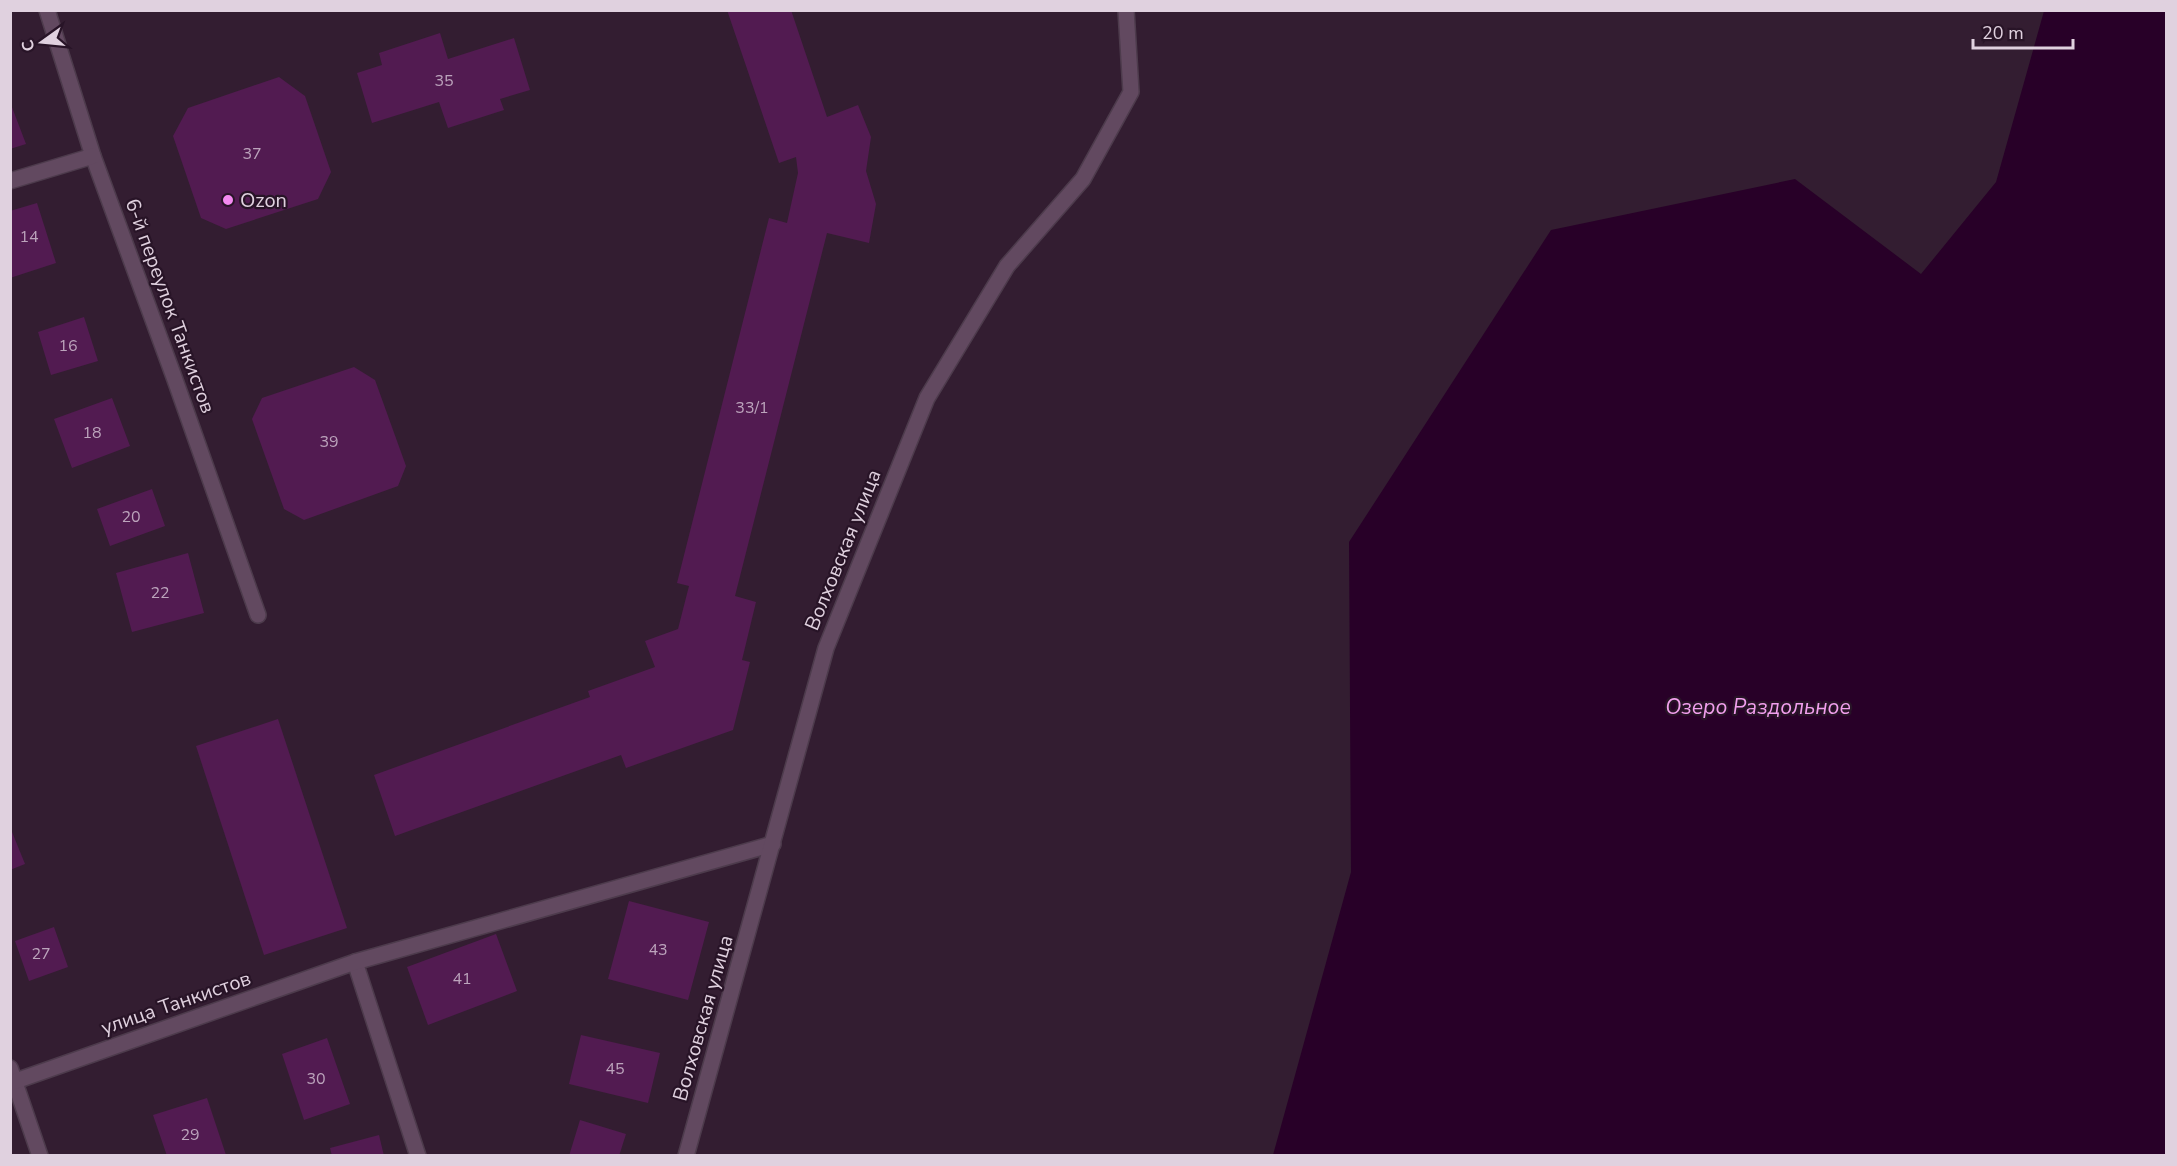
<svg xmlns="http://www.w3.org/2000/svg" width="2177" height="1166" viewBox="0 0 2177 1166" font-family="'Nunito Sans',sans-serif">
	<style>
		.water { fill: #280028 }
		.building { fill: #521b51 }
		.lines { fill: none; stroke-linecap: round; stroke-linejoin: round }
		.minor-casing { stroke: #4d3b4c; stroke-width: 18 }
		.minor { stroke: #624960; stroke-width: 15 }
		.poi-dot { fill: #f489f0; stroke: #281427; stroke-width: 2 }
		.labels { text-anchor: middle; dominant-baseline: central; stroke-width: 4.5; stroke-linejoin: round; paint-order: stroke }
		.number-label { font-size: 16px; fill: #bca4bc }
		.poi-label { font-size: 20px; fill: #e0d1df; stroke: #281427; text-anchor: start }
		.street-label { font-size: 20px; fill: #e0d1df; stroke: #281427 }
		.water-label { font-size: 21px; font-style: italic; fill: #f19fed; stroke: #281427 }
	</style>
	<rect width="100%" height="100%" fill="#331d31"/>
	<polygon class="water" points="2044,11 2166,11 2166,1155 1273,1155 1351,872 1349,542 1551,230 1795,179 1921,274 1996,182"/>
	<g class="building">
		<polygon points="727,10 791,10 827,117 858,105 871,137 866,171 876,204 869,243 827,233 735,596 756,602 742,660 750,662 733,730 626,768 621,755 395,836 374,775 590,697 588,691 655,667 645,641 678,629 689,586 677,583 769,218 787,223 798,173 796,157 779,163"/>
		<polygon points="440,33 448,59 514,38 530,90 500,99 504,110 448,128 439,102 372,123 357,73 382,65 379,53"/>
		<polygon points="279,77 305,96 331,172 318,199 226,229 201,218 173,136 188,108"/>
		<polygon points="10,102 26,144 10,149"/>
		<polygon points="37,203 56,263 10,278 10,211"/>
		<polygon points="84,317 98,361 51,375 38,332"/>
		<polygon points="354,367 375,380 406,466 398,486 304,520 284,509 252,419 262,398"/>
		<polygon points="112,398 130,446 72,468 54,419"/>
		<polygon points="152,489 165,526 110,546 97,509"/>
		<polygon points="188,553 204,613 132,632 116,573"/>
		<polygon points="278,719 347,928 264,955 196,746"/>
		<polygon points="10,827 25,864 10,870"/>
		<polygon points="629,901 709,922 688,1000 608,979"/>
		<polygon points="54,927 68,967 29,981 15,941"/>
		<polygon points="496,934 517,991 428,1025 407,967"/>
		<polygon points="581,1035 660,1053 648,1103 569,1084"/>
		<polygon points="327,1038 350,1104 304,1120 282,1054"/>
		<polygon points="207,1098 226,1155 167,1156 153,1115"/>
		<polygon points="580,1120 626,1134 619,1156 569,1156"/>
		<polygon points="379,1135 384,1156 332,1156 330,1148"/>
	</g>
	<g class="lines">
		<g class="minor-casing">
			<g id="minor">
				<polyline points="47,10 93,156 174,377 258,615"/>
				<polyline points="10,181 93,156"/>
				<polyline points="355,962 418,1156"/>
				<polyline points="10,1068 40,1156"/>
				<polyline points="10,1083 355,962 773,844"/>
				<polyline points="686,1156 826,648 927,398 1007,266 1083,179 1131,92 1126,10"/>
			</g>
		</g>
		<use href="#minor" class="minor"/>
	</g>
	<circle class="poi-dot" cx="228" cy="200" r="6"/>
	<g class="labels">
		<g class="number-label">
			<text x="444" y="81">35</text>
			<text x="252" y="154">37</text>
			<text x="29" y="237">14</text>
			<text x="68" y="346">16</text>
			<text x="752" y="408">33/1</text>
			<text x="92" y="433">18</text>
			<text x="329" y="442">39</text>
			<text x="131" y="517">20</text>
			<text x="160" y="593">22</text>
			<text x="658" y="950">43</text>
			<text x="41" y="954">27</text>
			<text x="462" y="979">41</text>
			<text x="615" y="1069">45</text>
			<text x="316" y="1079">30</text>
			<text x="190" y="1135">29</text>
		</g>
		<g class="poi-label">
			<text x="240" y="200">Ozon</text>
		</g>
		<g class="street-label">
			<text transform="translate(170 306) rotate(70)">6-й переулок Танкистов</text>
			<text transform="translate(843 550) rotate(-68)">Волховская улица</text>
			<text transform="translate(176 1003) rotate(-19)">улица Танкистов</text>
			<text transform="translate(703 1018) rotate(-74)">Волховская улица</text>
		</g>
		<g class="water-label">
			<text x="1758" y="707">Озеро Раздольное</text>
		</g>
	</g>
	<rect width="2177" height="1166" fill="none" stroke="#e0d1df" stroke-width="24"/>
	<g transform="translate(42 42) rotate(255)" stroke="#281427" stroke-width="4.5" paint-order="stroke">
	<path d="M0-4.5L10 22L0 15L-10 22Z" fill="#e0d1df"/>
	<text y="-9" font-size="16" font-weight="bold" text-anchor="middle" fill="#e0d1df">С</text>
	</g>
	<path d="M1973 39v9h100v-9" fill="none" stroke="#e0d1df" stroke-width="3"/>
	<text x="1982" y="39" font-size="18" fill="#e0d1df" stroke="#281427" stroke-width="4.5" paint-order="stroke">20 m</text>
</svg>
